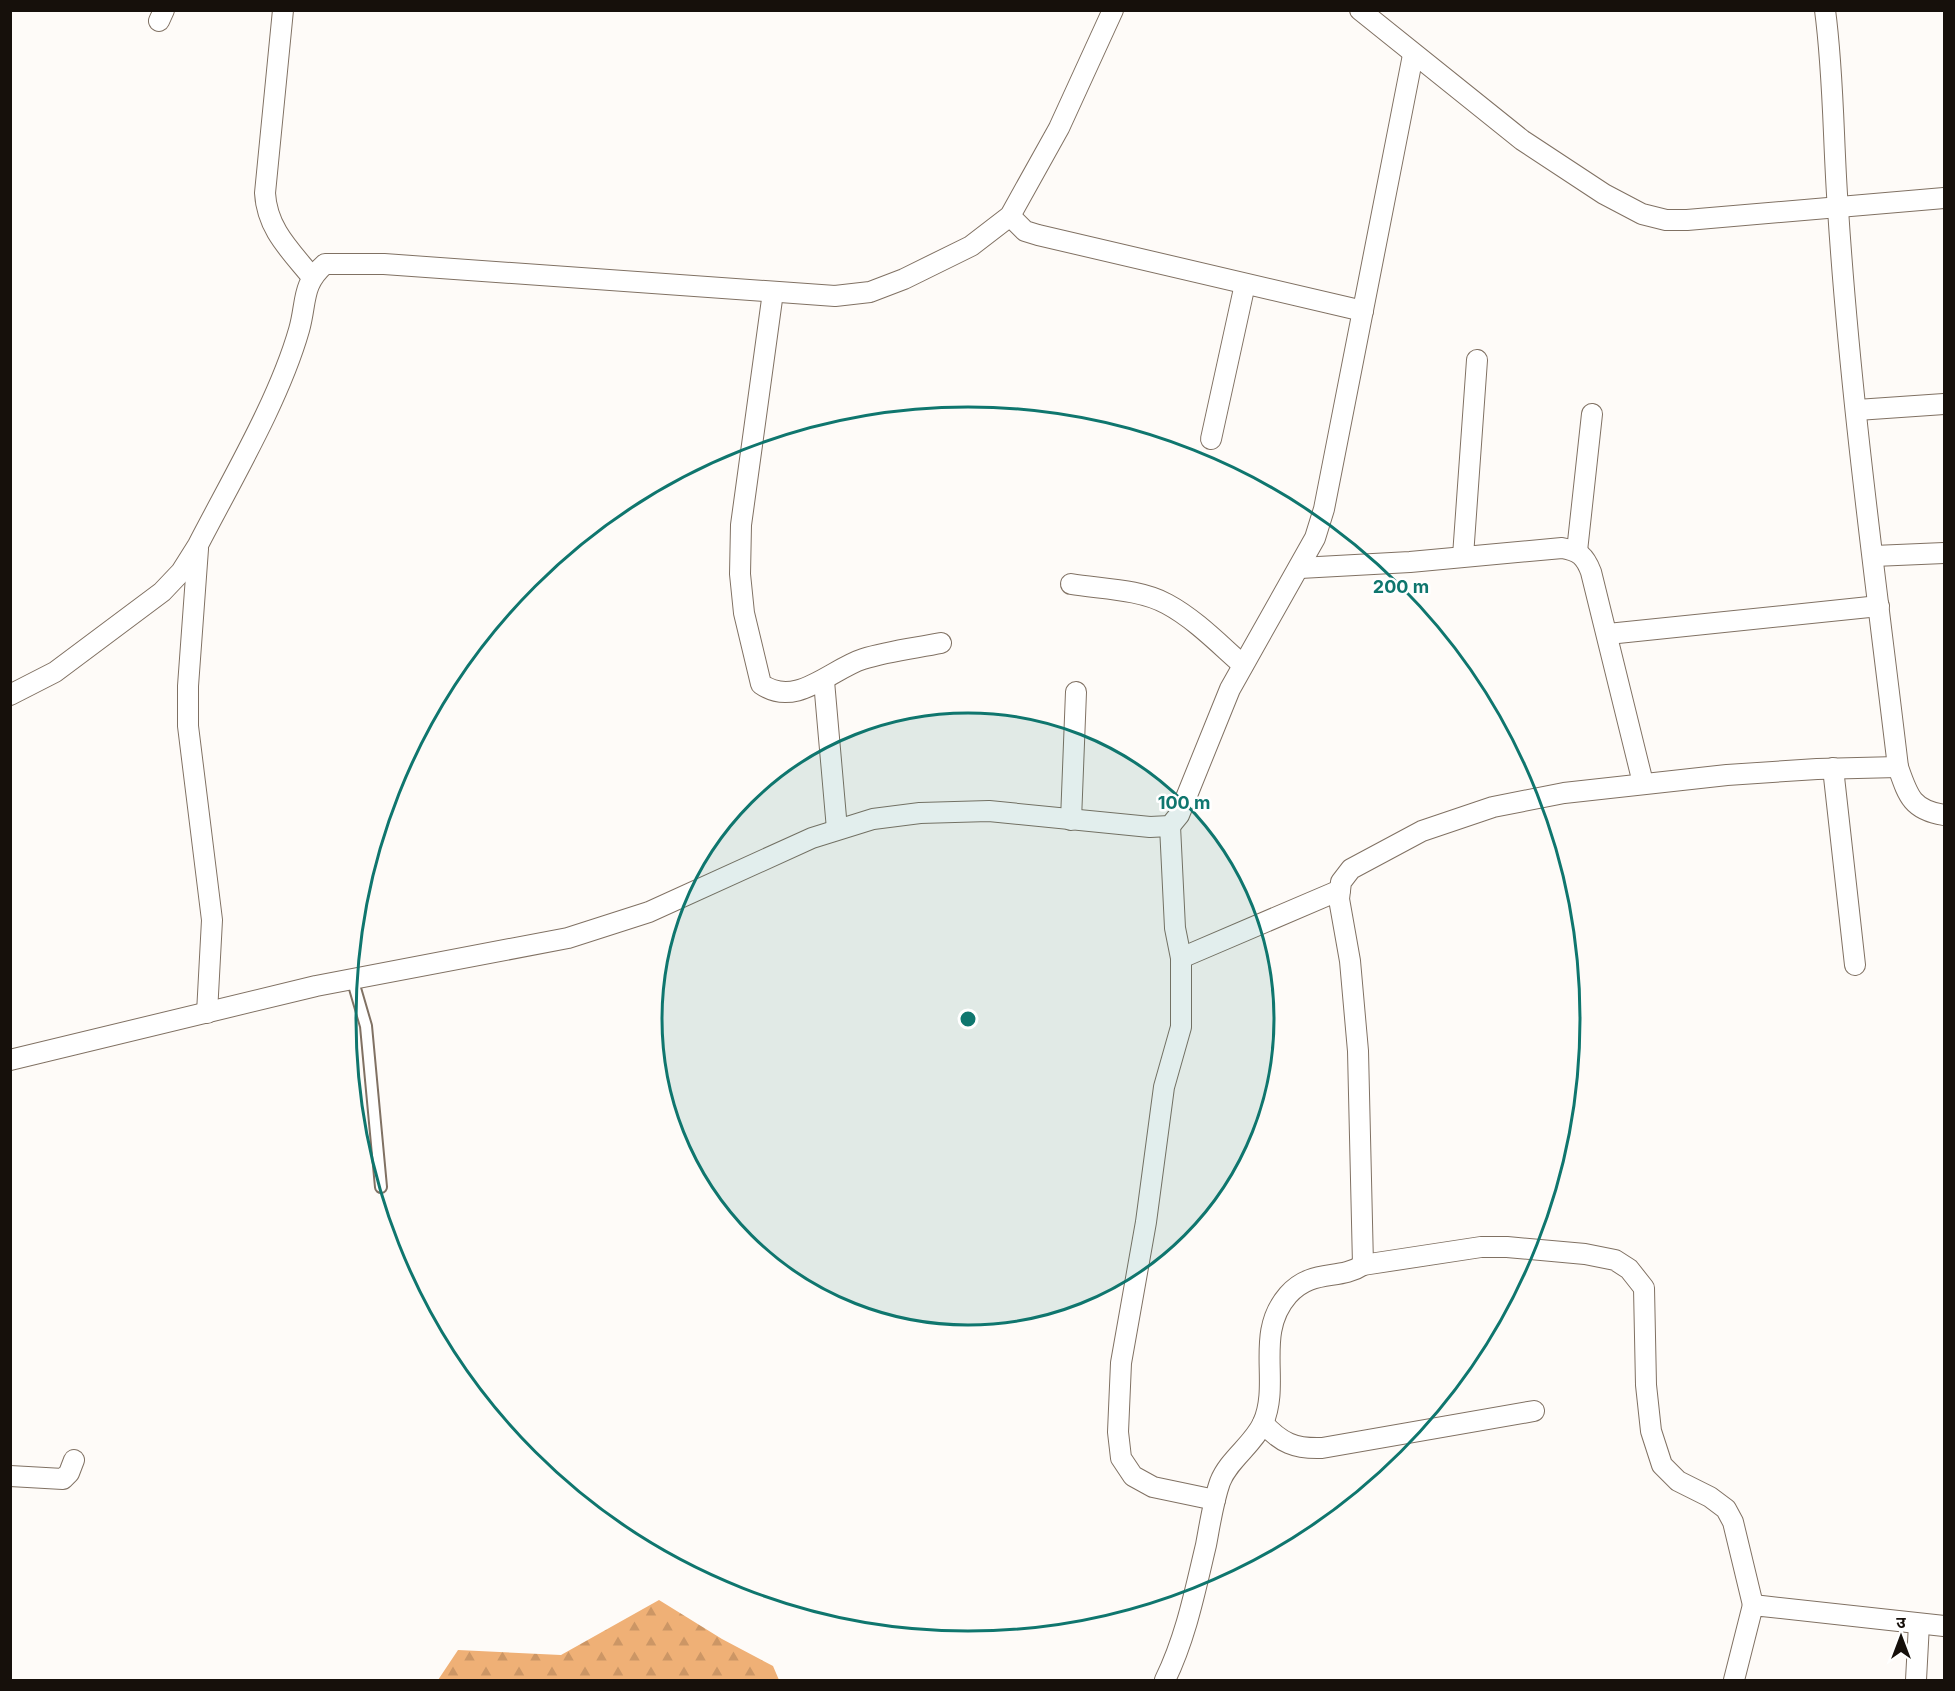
<svg xmlns="http://www.w3.org/2000/svg" width="1955" height="1691" viewBox="0 0 1955 1691" font-family="Inter,'Noto Sans Devanagari',sans-serif">
	<style>
		.forest { fill: url(#forest-firs) }
		.lines { fill: none; stroke-linecap: round; stroke-linejoin: round }
		.lane-casing { stroke: #807163; stroke-width: 14 }
		.street-casing { stroke: #807163; stroke-width: 22 }
		.lane { stroke: #fff; stroke-width: 10 }
		.street { stroke: #fff; stroke-width: 20 }
		.ring { fill: none; stroke: #0f766e; stroke-width: 3 }
		.centre { fill: #0f766e; stroke: #fff; stroke-width: 3 }
		.ring-label { font-size: 18px; text-anchor: middle; font-weight: bold; fill: #0f766e; stroke: #fff; stroke-width: 5; stroke-linejoin: round; paint-order: stroke }
	</style>
	<defs>
		<pattern id="forest-firs" width="22" height="20" patternUnits="userSpaceOnUse" patternTransform="scale(1.5)"><rect width="22" height="20" fill="#efb076"/><path d="M5 1l3.5 6h-7zM16 11l3.5 6h-7z" fill="#cc9665"/></pattern>
	</defs>
	<rect width="100%" height="100%" fill="#fefbf8"/>
	<polygon class="forest" points="659,1600 722,1639 773,1666 779,1680 438,1680 458,1650 561,1655"/>
	<g class="lines">
		<g class="lane-casing">
			<polyline id="lane" points="352,978 366,1026 381,1187"/>
		</g>
		<g class="street-casing">
			<g id="street">
				<path d="M283,10L265,193C267,229 290,250 311,276"/>
				<polyline points="1360,10 1522,140 1604,194 1642,214 1666,220 1687,220 1944,198"/>
				<path d="M1825,10C1834,77 1833,143 1838,209C1850,396 1876,582 1898,767C1908,796 1912,810 1944,815"/>
				<polyline points="159,21 164,10"/>
				<polyline points="1010,216 1025,231 1038,235 1363,311"/>
				<path d="M773,292L741,525L740,574L744,613L761,684C796,709 831,669 863,659C888,651 916,648 941,643"/>
				<polyline points="1857,410 1944,404"/>
				<polyline points="1211,439 1245,284"/>
				<polyline points="198,549 188,686 188,726 212,920 207,1013"/>
				<polyline points="1577,551 1592,414"/>
				<polyline points="1463,556 1477,360"/>
				<polyline points="1874,556 1944,553"/>
				<path d="M1300,568L1410,562L1562,548C1579,551 1585,556 1591,572L1643,783"/>
				<path d="M1071,584C1101,589 1140,589 1167,604C1195,619 1219,644 1243,665"/>
				<polyline points="1608,634 1879,606"/>
				<polyline points="824,681 837,829"/>
				<path d="M10,695L55,672L162,592L181,572L198,545C232,479 279,400 299,330C307,302 301,285 325,264H384L835,296L870,292L904,279L971,246L1010,216L1059,128L1113,10"/>
				<polyline points="1833,768 1855,965"/>
				<polyline points="1071,820 1076,692"/>
				<polyline points="1170,826 1175,928 1181,958 1181,1027 1164,1087 1146,1222 1121,1363 1118,1432 1121,1458 1133,1476 1153,1487 1215,1500"/>
				<polyline points="1181,958 1340,890"/>
				<polyline points="10,1060 316,986 568,938 649,912 812,838 873,819 920,813 989,811 1150,827 1170,826 1179,815 1230,689 1315,538 1324,509 1413,55"/>
				<polyline points="1363,1265 1481,1247 1507,1247 1585,1254 1615,1260 1629,1269 1644,1288 1646,1385 1651,1431 1662,1465 1678,1481 1710,1497 1726,1509 1733,1522 1753,1605"/>
				<path d="M1263,1423C1281,1443 1295,1449 1322,1448L1534,1411"/>
				<polyline points="10,1476 63,1479 69,1473 74,1460"/>
				<path d="M1165,1680C1186,1637 1195,1591 1206,1545C1210,1524 1213,1502 1220,1482C1229,1459 1253,1445 1263,1423C1281,1382 1254,1334 1288,1295C1312,1268 1339,1281 1363,1265L1358,1051L1350,961L1339,899L1341,882L1351,869L1422,831L1493,807L1564,793L1727,775L1817,769L1898,767"/>
				<polyline points="1734,1680 1753,1605 1944,1626"/>
				<polyline points="1916,1680 1919,1624"/>
			</g>
		</g>
		<use href="#lane" class="lane"/>
		<use href="#street" class="street"/>
	</g>
	<circle cx="968" cy="1019" r="306" fill="#0f766e" fill-opacity=".12"/>
	<g class="ring">
		<circle cx="968" cy="1019" r="306"/>
		<circle cx="968" cy="1019" r="612"/>
	</g>
	<circle cx="968" cy="1019" r="9" class="centre"/>
	<g class="ring-label">
		<text x="1401" y="593">200 m</text>
		<text x="1184" y="809">100 m</text>
	</g>
	<rect width="1955" height="1691" fill="none" stroke="#16100b" stroke-width="24"/>
	<g transform="translate(1901 1637)" stroke="#ffffff" stroke-width="4.5" paint-order="stroke">
	<path d="M0-4.5L10 22L0 15L-10 22Z" fill="#16100b"/>
	<text y="-9" font-size="16" font-weight="bold" text-anchor="middle" fill="#16100b">उ</text>
	</g>
</svg>
